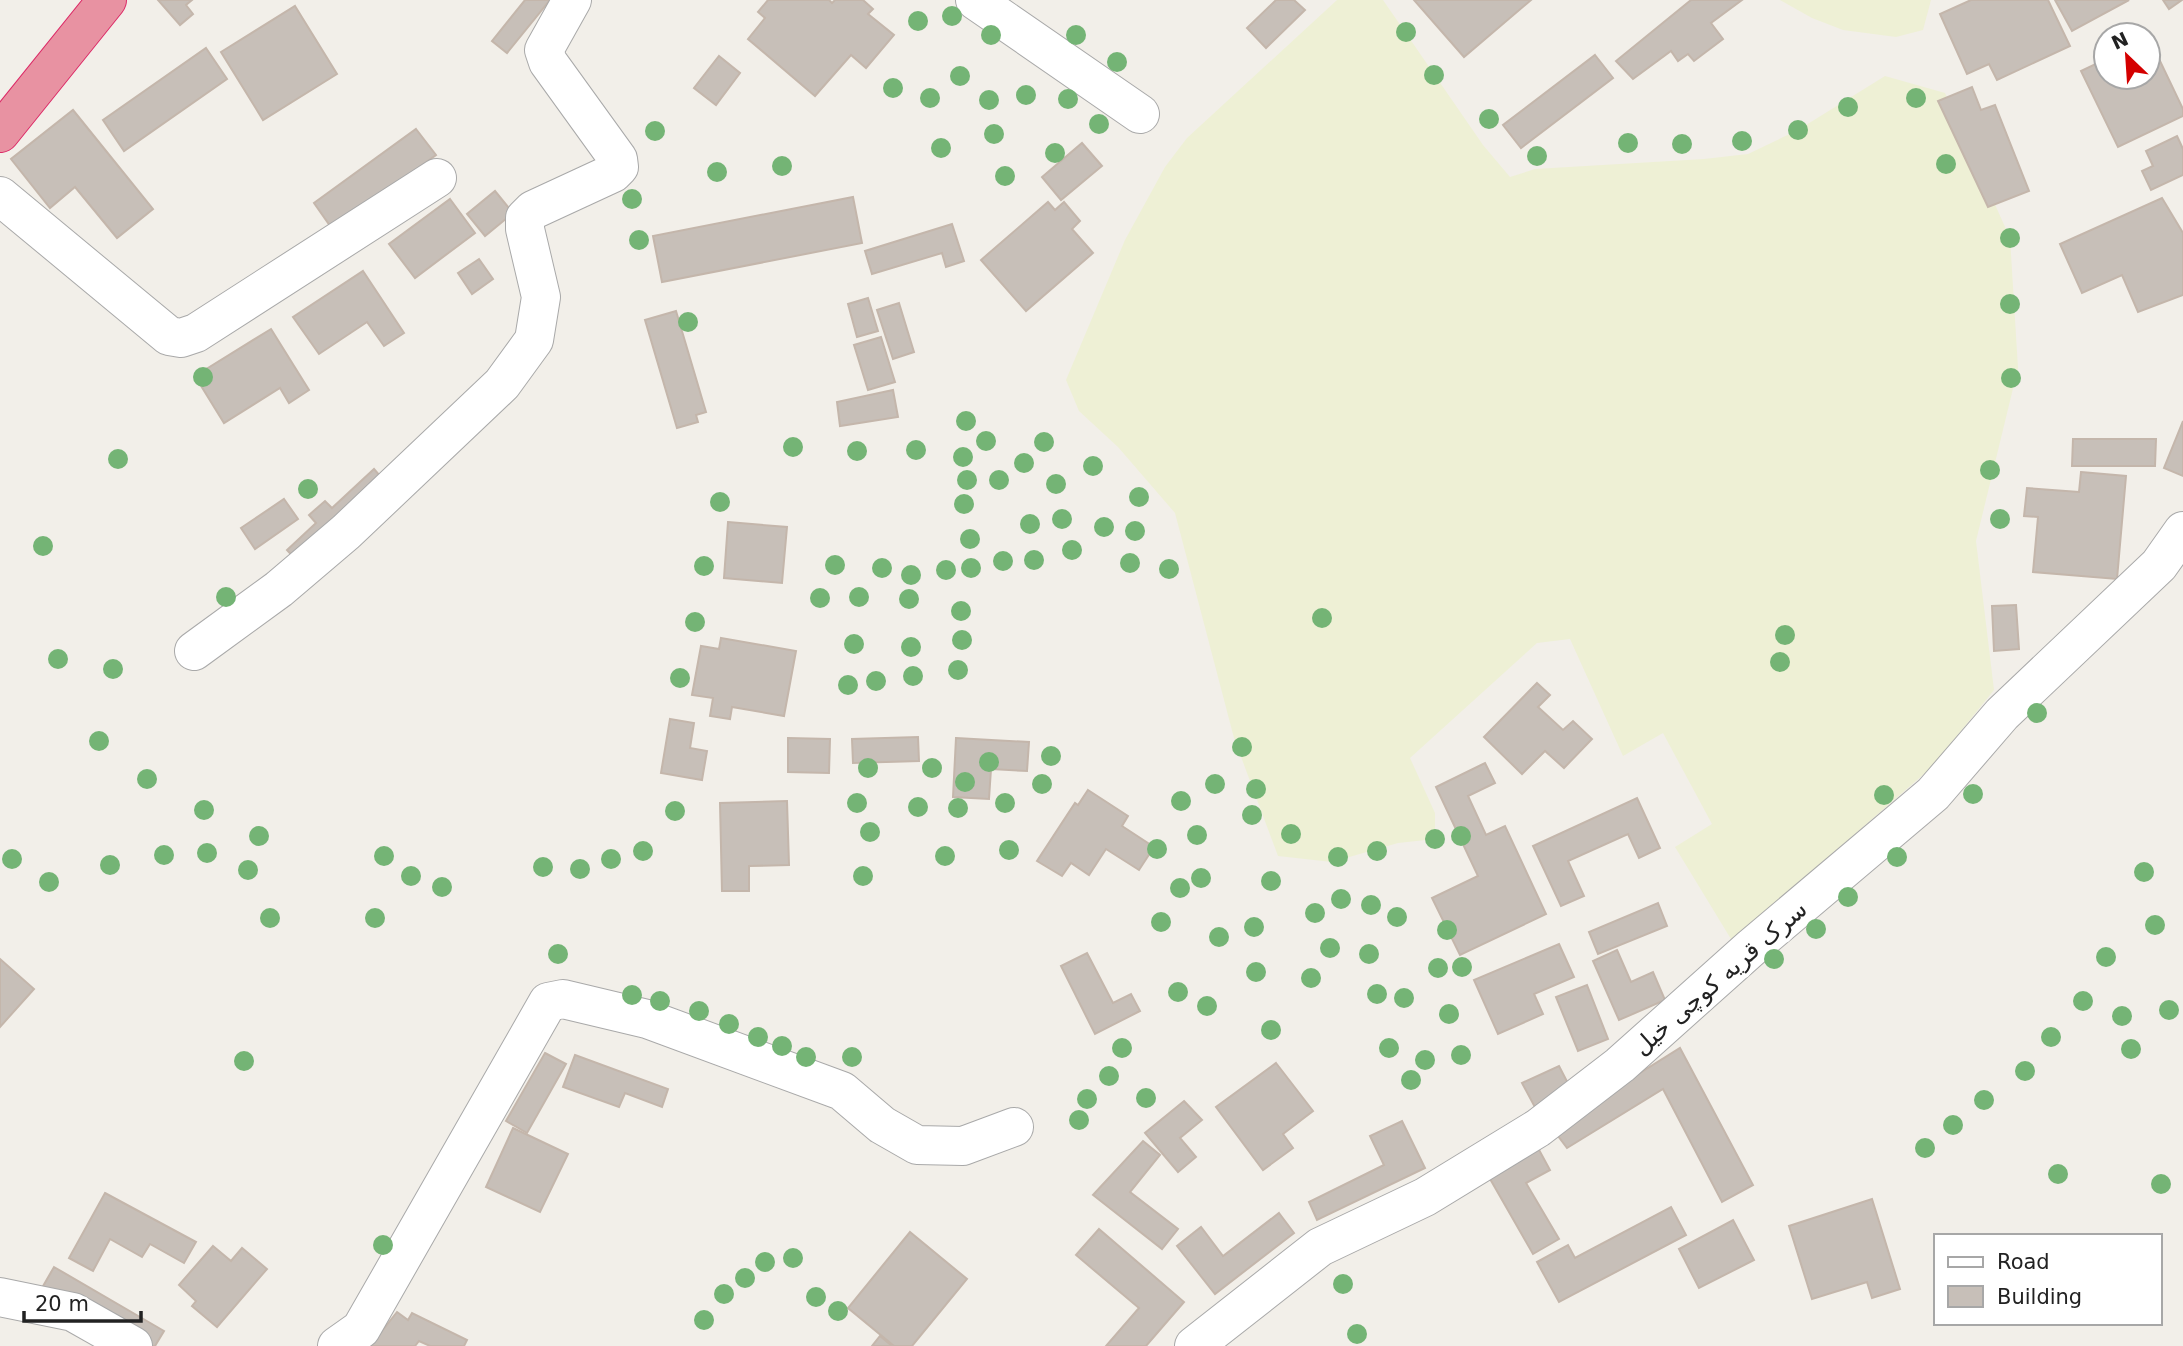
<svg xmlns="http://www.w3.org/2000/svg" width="2183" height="1346" viewBox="0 0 2183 1346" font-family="'DejaVu Sans',Vazirmatn,sans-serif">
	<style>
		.farmland { fill: #eef0d5 }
		.building { fill: #c7bfb8; stroke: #c4b6ab; stroke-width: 2 }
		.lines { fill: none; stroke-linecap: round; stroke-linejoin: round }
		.minor-casing { stroke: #a9a9a9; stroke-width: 40 }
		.highway-casing { stroke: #dc2a67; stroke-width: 40 }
		.minor { stroke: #fff; stroke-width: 38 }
		.highway { stroke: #e892a2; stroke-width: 38 }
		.tree { fill: #74b475 }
		.labels { text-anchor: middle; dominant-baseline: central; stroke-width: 7; stroke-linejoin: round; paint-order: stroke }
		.street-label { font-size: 24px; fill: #222; stroke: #fff }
	</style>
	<rect width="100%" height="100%" fill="#f2efe9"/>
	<g class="farmland">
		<polygon points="1337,0 1383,0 1483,145 1510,177 1535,169 1704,159 1748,154 1798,130 1885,76 1945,93 2010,238 2018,368 1976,541 1994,690 1932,767 1795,886 1734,944 1675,847 1712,824 1663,733 1623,756 1570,639 1537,643 1410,758 1435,813 1435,839 1398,843 1332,862 1278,856 1234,738 1175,513 1118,447 1079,411 1066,380 1125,240 1165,167 1187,138"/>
		<polygon points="1780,0 1931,0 1923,30 1896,37 1843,30 1812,18"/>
	</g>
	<g class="building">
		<polygon points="158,0 192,0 186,5 193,14 180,25"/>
		<polygon points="525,0 550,0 507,53 492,41"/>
		<polygon points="768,0 829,0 832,3 835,0 863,0 873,9 868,14 894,35 866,68 851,55 815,96 748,39 765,18 758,12"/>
		<polygon points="1276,0 1294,0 1305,10 1266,48 1247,28"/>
		<polygon points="1414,0 1531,0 1464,57"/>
		<polygon points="1691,0 1742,0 1711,23 1723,39 1694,61 1688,54 1678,61 1671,51 1633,79 1616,61"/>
		<polygon points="1971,0 2048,0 2070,46 1997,80 1989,64 1967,74 1940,14"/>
		<polygon points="2055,0 2129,0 2072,31"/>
		<polygon points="2163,0 2182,0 2169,9"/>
		<polygon points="295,6 337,74 263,120 221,52"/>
		<polygon points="2149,38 2183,109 2183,116 2118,147 2081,71 2106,59 2106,77 2148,77"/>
		<polygon points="206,48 227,79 124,151 103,120"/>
		<polygon points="1595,55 1613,78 1521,148 1503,125"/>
		<polygon points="719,56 740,73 716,105 694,88"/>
		<polygon points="1972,87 1981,110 1995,105 2029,191 1988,207 1938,101"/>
		<polygon points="73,110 153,209 117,238 75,187 50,208 11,159"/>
		<polygon points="416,129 436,155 333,230 314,203"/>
		<polygon points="2177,136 2183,149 2183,175 2151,190 2142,171 2153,166 2146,151"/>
		<polygon points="1082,143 1102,166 1061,200 1042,177"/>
		<polygon points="495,191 513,213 485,236 467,214"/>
		<polygon points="853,197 862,243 662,282 653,236"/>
		<polygon points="2162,198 2183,233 2183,295 2138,312 2122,275 2082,293 2060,244"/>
		<polygon points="450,199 475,233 415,278 389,244"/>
		<polygon points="1048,202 1055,210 1064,202 1080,221 1072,229 1093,253 1026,311 981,260"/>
		<polygon points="952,224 964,261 946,267 942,253 872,274 865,251"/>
		<polygon points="479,259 493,279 472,294 458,273"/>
		<polygon points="363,271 404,333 384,346 367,322 319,354 293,317"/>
		<polygon points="868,298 878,331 857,337 848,304"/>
		<polygon points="899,303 914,352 893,359 877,310"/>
		<polygon points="676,311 706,412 696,415 698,422 677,428 645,320"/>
		<polygon points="271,329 309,390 289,403 280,388 224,423 195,376"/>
		<polygon points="881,337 895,382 868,390 854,345"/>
		<polygon points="893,390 898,417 840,426 837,402"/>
		<polygon points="2183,421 2183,476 2164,468"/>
		<polygon points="2073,439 2156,439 2155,466 2072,466"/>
		<polygon points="374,469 386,483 299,563 287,550 316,523 309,515 325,501 332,508"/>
		<polygon points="2081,472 2126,476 2117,579 2033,572 2038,517 2024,516 2027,488 2079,492"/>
		<polygon points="284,499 298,519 255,549 241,528"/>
		<polygon points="728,522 787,527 782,583 724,578"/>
		<polygon points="2016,605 2019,649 1994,651 1992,606"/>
		<polygon points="721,638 796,651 784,716 732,707 730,719 710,716 713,698 692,695 701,646 719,649"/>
		<polygon points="1537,683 1550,695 1538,707 1563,730 1573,721 1592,739 1564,768 1545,751 1522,774 1484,737"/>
		<polygon points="670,719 694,723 690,748 707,751 702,780 661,773"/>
		<polygon points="918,737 919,761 853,763 852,739"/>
		<polygon points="788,738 830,739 829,773 788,772"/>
		<polygon points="956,738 1029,742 1027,771 991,769 989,799 953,797"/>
		<polygon points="1485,763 1495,783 1468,796 1486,835 1505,826 1546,914 1460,955 1432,898 1478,876 1436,787"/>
		<polygon points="1088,790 1128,816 1122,826 1154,847 1139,870 1106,849 1089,875 1071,863 1062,876 1037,861 1075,803 1078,805"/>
		<polygon points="1637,798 1660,848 1639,858 1628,834 1568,861 1584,896 1561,906 1533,846"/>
		<polygon points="787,801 789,865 749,866 749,891 722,891 720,803"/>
		<polygon points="1658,903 1667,926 1598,954 1589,932"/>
		<polygon points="1559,944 1574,977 1534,994 1543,1014 1498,1034 1474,980"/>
		<polygon points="1617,950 1631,982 1653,972 1665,1000 1619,1020 1593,961"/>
		<polygon points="1087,953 1113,1003 1131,994 1140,1011 1095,1034 1061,966"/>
		<polygon points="0,959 34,989 0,1027"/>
		<polygon points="1587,985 1608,1039 1578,1051 1556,997"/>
		<polygon points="1680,1048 1753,1185 1722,1202 1663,1089 1567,1148 1552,1128"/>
		<polygon points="545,1053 566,1064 527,1133 506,1121"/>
		<polygon points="575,1055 668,1089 662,1107 625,1093 619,1107 563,1087"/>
		<polygon points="1276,1063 1313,1111 1283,1134 1293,1148 1263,1170 1216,1107"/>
		<polygon points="1559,1066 1573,1093 1537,1111 1522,1083"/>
		<polygon points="1184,1101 1202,1120 1180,1138 1196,1157 1178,1172 1145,1133"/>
		<polygon points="1402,1121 1425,1168 1317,1220 1309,1202 1384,1165 1370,1136"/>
		<polygon points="513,1128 568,1154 540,1212 486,1187"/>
		<polygon points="1143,1141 1160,1155 1130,1192 1178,1229 1162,1249 1093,1195"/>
		<polygon points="1538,1148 1550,1170 1526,1183 1559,1239 1533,1254 1489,1177"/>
		<polygon points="105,1193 196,1242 184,1263 150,1244 142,1257 110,1239 93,1271 69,1258"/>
		<polygon points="1872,1199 1900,1289 1872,1298 1867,1282 1812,1299 1789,1226"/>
		<polygon points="1671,1207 1686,1235 1559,1302 1537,1262 1568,1245 1575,1258"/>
		<polygon points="1279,1213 1294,1233 1215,1294 1177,1246 1201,1227 1223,1256"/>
		<polygon points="1733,1220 1754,1260 1699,1288 1679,1249"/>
		<polygon points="1099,1229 1184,1302 1146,1346 1106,1346 1139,1308 1076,1255"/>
		<polygon points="910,1232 967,1279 912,1346 894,1346 848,1308"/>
		<polygon points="213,1246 231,1261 242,1248 267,1269 217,1327 192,1306 196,1301 179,1285"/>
		<polygon points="54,1267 164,1331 155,1346 140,1346 42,1288"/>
		<polygon points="397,1312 408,1320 412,1313 467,1340 464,1346 430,1346 419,1341 415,1346 370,1346"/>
		<polygon points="880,1336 892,1346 872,1346"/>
	</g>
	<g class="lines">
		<g class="minor-casing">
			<g id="minor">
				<polyline points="975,0 1140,114"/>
				<polyline points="0,196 169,336 181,338 196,333 437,178"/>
				<polyline points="194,651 279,589 346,532 502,384 534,340 541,297 525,229 525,218 533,210 613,173 619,167 618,159 548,62 544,50 572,0"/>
				<polyline points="0,1297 73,1312 133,1346"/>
				<polyline points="337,1346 361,1329 548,1002 563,999 647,1019 842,1091 882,1125 917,1145 963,1146 1014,1127"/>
				<polyline points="1194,1346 1320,1247 1425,1197 1538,1128 1620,1065 1752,947 1933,794 2002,714 2159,565 2183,531"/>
			</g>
		</g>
		<g class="highway-casing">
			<polyline id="highway" points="0,133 107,0"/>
		</g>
		<use href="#minor" class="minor"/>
		<use href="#highway" class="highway"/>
	</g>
	<g class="tree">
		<circle cx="952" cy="16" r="10"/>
		<circle cx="918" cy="21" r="10"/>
		<circle cx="1406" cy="32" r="10"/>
		<circle cx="991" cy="35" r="10"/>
		<circle cx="1076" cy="35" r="10"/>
		<circle cx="1117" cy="62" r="10"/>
		<circle cx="1434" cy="75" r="10"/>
		<circle cx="960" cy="76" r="10"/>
		<circle cx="893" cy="88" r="10"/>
		<circle cx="1026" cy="95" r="10"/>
		<circle cx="930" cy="98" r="10"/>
		<circle cx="1916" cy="98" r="10"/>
		<circle cx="1068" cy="99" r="10"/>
		<circle cx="989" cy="100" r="10"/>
		<circle cx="1848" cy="107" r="10"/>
		<circle cx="1489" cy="119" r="10"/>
		<circle cx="1099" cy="124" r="10"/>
		<circle cx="1798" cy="130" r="10"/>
		<circle cx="655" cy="131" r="10"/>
		<circle cx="994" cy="134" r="10"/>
		<circle cx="1742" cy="141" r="10"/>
		<circle cx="1628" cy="143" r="10"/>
		<circle cx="1682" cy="144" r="10"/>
		<circle cx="941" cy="148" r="10"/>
		<circle cx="1055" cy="153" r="10"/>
		<circle cx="1537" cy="156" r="10"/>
		<circle cx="1946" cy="164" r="10"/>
		<circle cx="782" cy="166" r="10"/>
		<circle cx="717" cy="172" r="10"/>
		<circle cx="1005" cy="176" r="10"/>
		<circle cx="632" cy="199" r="10"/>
		<circle cx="2010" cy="238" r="10"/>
		<circle cx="639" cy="240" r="10"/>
		<circle cx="2010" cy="304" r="10"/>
		<circle cx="688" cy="322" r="10"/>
		<circle cx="203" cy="377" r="10"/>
		<circle cx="2011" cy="378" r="10"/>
		<circle cx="966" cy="421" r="10"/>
		<circle cx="986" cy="441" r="10"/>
		<circle cx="1044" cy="442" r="10"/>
		<circle cx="793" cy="447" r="10"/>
		<circle cx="916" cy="450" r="10"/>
		<circle cx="857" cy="451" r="10"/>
		<circle cx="963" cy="457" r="10"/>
		<circle cx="118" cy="459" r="10"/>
		<circle cx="1024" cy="463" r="10"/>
		<circle cx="1093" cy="466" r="10"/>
		<circle cx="1990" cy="470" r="10"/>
		<circle cx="967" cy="480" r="10"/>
		<circle cx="999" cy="480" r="10"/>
		<circle cx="1056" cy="484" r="10"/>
		<circle cx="308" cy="489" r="10"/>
		<circle cx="1139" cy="497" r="10"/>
		<circle cx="720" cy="502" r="10"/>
		<circle cx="964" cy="504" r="10"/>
		<circle cx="1062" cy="519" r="10"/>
		<circle cx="2000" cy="519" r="10"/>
		<circle cx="1030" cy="524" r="10"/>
		<circle cx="1104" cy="527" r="10"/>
		<circle cx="1135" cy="531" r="10"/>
		<circle cx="970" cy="539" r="10"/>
		<circle cx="43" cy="546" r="10"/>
		<circle cx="1072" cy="550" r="10"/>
		<circle cx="1034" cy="560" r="10"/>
		<circle cx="1003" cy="561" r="10"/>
		<circle cx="1130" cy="563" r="10"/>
		<circle cx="835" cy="565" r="10"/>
		<circle cx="704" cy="566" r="10"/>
		<circle cx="882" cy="568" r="10"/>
		<circle cx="971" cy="568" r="10"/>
		<circle cx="1169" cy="569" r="10"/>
		<circle cx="946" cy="570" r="10"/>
		<circle cx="911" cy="575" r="10"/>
		<circle cx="226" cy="597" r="10"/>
		<circle cx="859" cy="597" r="10"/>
		<circle cx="820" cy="598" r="10"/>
		<circle cx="909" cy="599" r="10"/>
		<circle cx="961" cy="611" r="10"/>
		<circle cx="1322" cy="618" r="10"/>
		<circle cx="695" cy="622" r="10"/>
		<circle cx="1785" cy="635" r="10"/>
		<circle cx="962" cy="640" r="10"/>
		<circle cx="854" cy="644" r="10"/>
		<circle cx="911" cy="647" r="10"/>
		<circle cx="58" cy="659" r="10"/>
		<circle cx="1780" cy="662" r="10"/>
		<circle cx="113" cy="669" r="10"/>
		<circle cx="958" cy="670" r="10"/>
		<circle cx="913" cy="676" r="10"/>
		<circle cx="680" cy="678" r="10"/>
		<circle cx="876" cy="681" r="10"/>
		<circle cx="848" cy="685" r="10"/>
		<circle cx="2037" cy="713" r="10"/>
		<circle cx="99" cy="741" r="10"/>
		<circle cx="1242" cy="747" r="10"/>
		<circle cx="1051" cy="756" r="10"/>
		<circle cx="989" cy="762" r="10"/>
		<circle cx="868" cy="768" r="10"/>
		<circle cx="932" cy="768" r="10"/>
		<circle cx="147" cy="779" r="10"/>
		<circle cx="965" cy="782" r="10"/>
		<circle cx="1042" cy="784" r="10"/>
		<circle cx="1215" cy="784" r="10"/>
		<circle cx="1256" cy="789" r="10"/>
		<circle cx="1973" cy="794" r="10"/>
		<circle cx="1884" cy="795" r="10"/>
		<circle cx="1181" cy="801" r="10"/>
		<circle cx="857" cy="803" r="10"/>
		<circle cx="1005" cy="803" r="10"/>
		<circle cx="918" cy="807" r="10"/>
		<circle cx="958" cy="808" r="10"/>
		<circle cx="204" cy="810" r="10"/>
		<circle cx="675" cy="811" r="10"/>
		<circle cx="1252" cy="815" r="10"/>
		<circle cx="870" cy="832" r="10"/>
		<circle cx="1291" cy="834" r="10"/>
		<circle cx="1197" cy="835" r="10"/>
		<circle cx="259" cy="836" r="10"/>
		<circle cx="1461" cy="836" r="10"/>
		<circle cx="1435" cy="839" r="10"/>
		<circle cx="1157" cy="849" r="10"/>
		<circle cx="1009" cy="850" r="10"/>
		<circle cx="643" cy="851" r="10"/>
		<circle cx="1377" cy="851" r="10"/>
		<circle cx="207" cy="853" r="10"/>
		<circle cx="164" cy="855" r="10"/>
		<circle cx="384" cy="856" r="10"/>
		<circle cx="945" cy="856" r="10"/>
		<circle cx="1338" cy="857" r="10"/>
		<circle cx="1897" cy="857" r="10"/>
		<circle cx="12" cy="859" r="10"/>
		<circle cx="611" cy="859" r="10"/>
		<circle cx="110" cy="865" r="10"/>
		<circle cx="543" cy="867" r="10"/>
		<circle cx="580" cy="869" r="10"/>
		<circle cx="248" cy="870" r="10"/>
		<circle cx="2144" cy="872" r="10"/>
		<circle cx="411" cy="876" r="10"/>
		<circle cx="863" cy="876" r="10"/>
		<circle cx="1201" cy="878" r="10"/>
		<circle cx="1271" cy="881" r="10"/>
		<circle cx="49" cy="882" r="10"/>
		<circle cx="442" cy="887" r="10"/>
		<circle cx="1180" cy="888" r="10"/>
		<circle cx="1848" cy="897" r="10"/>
		<circle cx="1341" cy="899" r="10"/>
		<circle cx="1371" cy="905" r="10"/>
		<circle cx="1315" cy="913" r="10"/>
		<circle cx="1397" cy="917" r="10"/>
		<circle cx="270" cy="918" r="10"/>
		<circle cx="375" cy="918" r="10"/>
		<circle cx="1161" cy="922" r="10"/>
		<circle cx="2155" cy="925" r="10"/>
		<circle cx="1254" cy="927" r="10"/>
		<circle cx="1816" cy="929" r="10"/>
		<circle cx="1447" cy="930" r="10"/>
		<circle cx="1219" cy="937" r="10"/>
		<circle cx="1330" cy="948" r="10"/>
		<circle cx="558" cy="954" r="10"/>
		<circle cx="1369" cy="954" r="10"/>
		<circle cx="2106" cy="957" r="10"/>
		<circle cx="1774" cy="959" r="10"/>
		<circle cx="1462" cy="967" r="10"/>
		<circle cx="1438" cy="968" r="10"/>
		<circle cx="1256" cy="972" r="10"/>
		<circle cx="1311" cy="978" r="10"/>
		<circle cx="1178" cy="992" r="10"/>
		<circle cx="1377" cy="994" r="10"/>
		<circle cx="632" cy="995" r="10"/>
		<circle cx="1404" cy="998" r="10"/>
		<circle cx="660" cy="1001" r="10"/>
		<circle cx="2083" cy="1001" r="10"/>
		<circle cx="1207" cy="1006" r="10"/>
		<circle cx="2169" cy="1010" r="10"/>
		<circle cx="699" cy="1011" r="10"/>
		<circle cx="1449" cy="1014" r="10"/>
		<circle cx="2122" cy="1016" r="10"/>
		<circle cx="729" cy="1024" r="10"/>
		<circle cx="1271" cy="1030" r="10"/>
		<circle cx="758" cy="1037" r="10"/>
		<circle cx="2051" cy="1037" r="10"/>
		<circle cx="782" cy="1046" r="10"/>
		<circle cx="1122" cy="1048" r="10"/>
		<circle cx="1389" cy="1048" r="10"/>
		<circle cx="2131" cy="1049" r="10"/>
		<circle cx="1461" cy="1055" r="10"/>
		<circle cx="806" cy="1057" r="10"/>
		<circle cx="852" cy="1057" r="10"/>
		<circle cx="1425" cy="1060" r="10"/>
		<circle cx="244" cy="1061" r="10"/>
		<circle cx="2025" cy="1071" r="10"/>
		<circle cx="1109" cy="1076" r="10"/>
		<circle cx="1411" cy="1080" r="10"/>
		<circle cx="1146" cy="1098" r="10"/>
		<circle cx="1087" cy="1099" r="10"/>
		<circle cx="1984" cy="1100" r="10"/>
		<circle cx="1079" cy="1120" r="10"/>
		<circle cx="1953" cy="1125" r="10"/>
		<circle cx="1925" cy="1148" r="10"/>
		<circle cx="2058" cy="1174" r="10"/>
		<circle cx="2161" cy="1184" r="10"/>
		<circle cx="383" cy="1245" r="10"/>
		<circle cx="793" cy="1258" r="10"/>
		<circle cx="765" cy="1262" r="10"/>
		<circle cx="745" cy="1278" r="10"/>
		<circle cx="1343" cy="1284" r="10"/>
		<circle cx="724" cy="1294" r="10"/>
		<circle cx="816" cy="1297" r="10"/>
		<circle cx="838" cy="1311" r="10"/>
		<circle cx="704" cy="1320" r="10"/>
		<circle cx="1357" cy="1334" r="10"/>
	</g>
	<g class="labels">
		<g class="street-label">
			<text transform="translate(1720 978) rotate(-41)">سرک قریه کوچی خیل</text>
		</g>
	</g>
	<rect x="1934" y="1234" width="228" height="91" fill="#ffffff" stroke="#a7a7a7" stroke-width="2"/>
	<rect x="1948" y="1257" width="35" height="10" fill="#ffffff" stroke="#a7a7a7" stroke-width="2"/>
	<text x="1997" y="1269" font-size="21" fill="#222222">Road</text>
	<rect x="1948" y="1286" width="35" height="21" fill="#c7bfb8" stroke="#a7a7a7" stroke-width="2"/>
	<text x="1997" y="1304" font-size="21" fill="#222222">Building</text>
	<g transform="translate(2127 56) rotate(335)"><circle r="33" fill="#ffffff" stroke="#a7a7a7" stroke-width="2"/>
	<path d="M0-5L12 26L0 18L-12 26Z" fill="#d40000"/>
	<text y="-10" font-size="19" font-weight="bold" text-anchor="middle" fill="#222222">N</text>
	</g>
	<path d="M24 1311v10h117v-10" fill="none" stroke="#222222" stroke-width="3.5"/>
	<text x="35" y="1311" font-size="21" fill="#222222" stroke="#ffffff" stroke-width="5" paint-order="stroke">20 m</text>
</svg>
